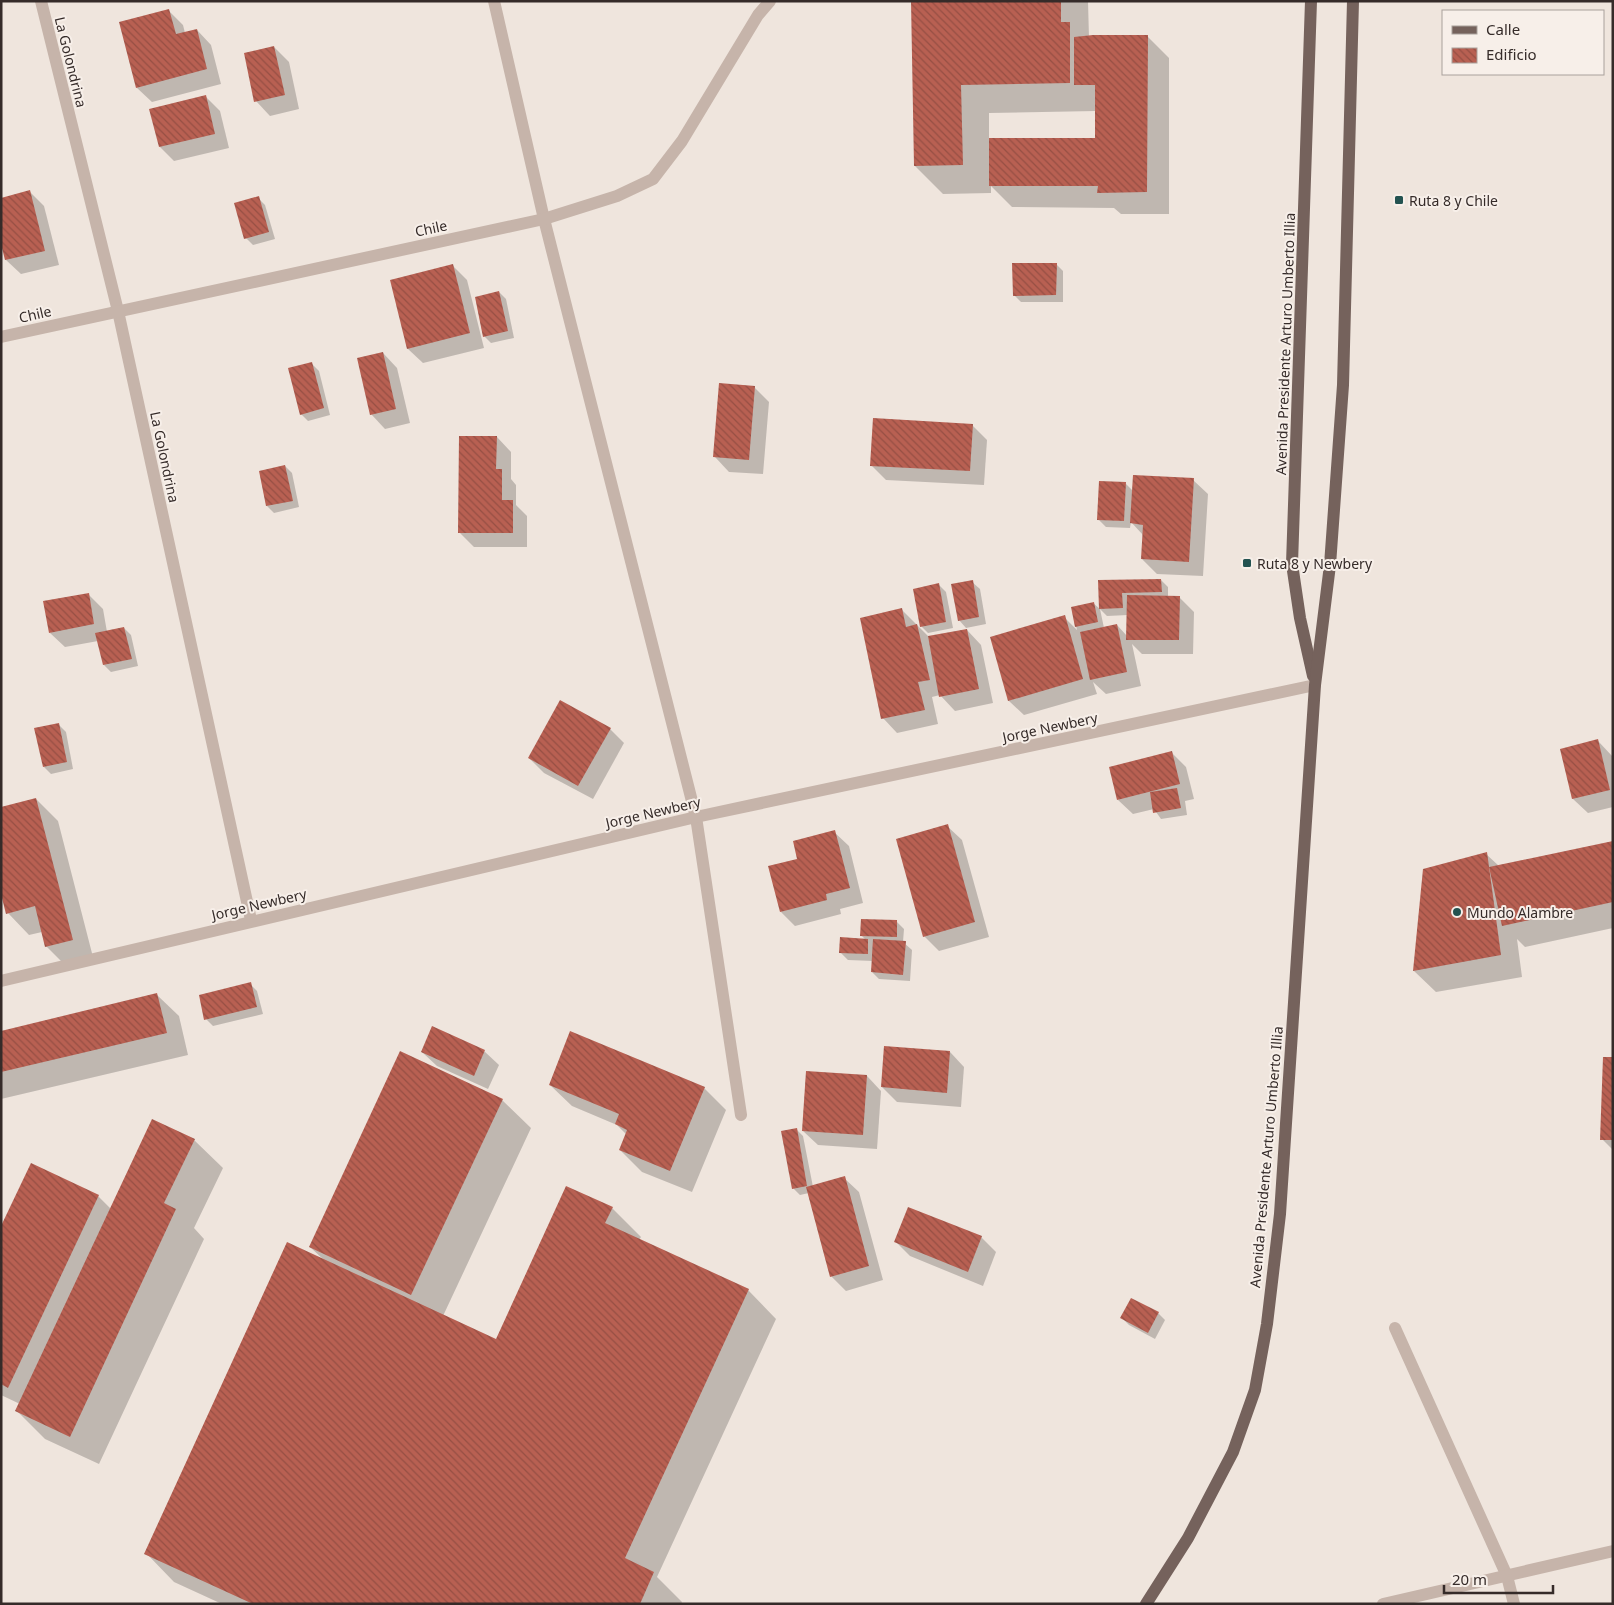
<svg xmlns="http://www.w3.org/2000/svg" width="1614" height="1605" viewBox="0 0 1614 1605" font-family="'Noto Sans',sans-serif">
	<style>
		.shadow { fill: #0003; fill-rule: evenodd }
		.building { fill: url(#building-back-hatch) }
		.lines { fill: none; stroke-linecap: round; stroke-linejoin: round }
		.street { stroke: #c6b4aa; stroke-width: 12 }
		.primary { stroke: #75625c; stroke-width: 12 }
		.poi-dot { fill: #235250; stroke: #f7efe9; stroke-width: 2 }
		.labels { text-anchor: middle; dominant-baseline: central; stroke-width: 4; stroke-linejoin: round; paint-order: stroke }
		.street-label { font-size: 14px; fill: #352b29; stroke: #f7efe9 }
		.poi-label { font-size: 14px; fill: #352b29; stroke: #f7efe9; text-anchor: start }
	</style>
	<defs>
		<pattern id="building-back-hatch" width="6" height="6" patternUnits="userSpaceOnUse" patternTransform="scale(1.25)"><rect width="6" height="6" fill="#b86052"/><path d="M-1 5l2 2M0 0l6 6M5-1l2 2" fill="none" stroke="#964f44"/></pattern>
	</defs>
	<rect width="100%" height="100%" fill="#efe5dd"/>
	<g class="shadow">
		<path d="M912,1H1088L1089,38L1147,36L1169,58V214H1121L1114,208L1012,207L991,186V193L943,194L915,166ZM1096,111V139H989V113Z"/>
		<polygon points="169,11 183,25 185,33 197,30 211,45 221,84 152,102 137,88"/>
		<polygon points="274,47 289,62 299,109 270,116 256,101"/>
		<polygon points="206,97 220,111 229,148 174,161 160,147 151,110"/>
		<polygon points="30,192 44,206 59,265 21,274 6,260"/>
		<polygon points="258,198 265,205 275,239 253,245 246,238"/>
		<polygon points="1056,264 1063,271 1063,302 1021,302 1014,295"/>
		<polygon points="453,266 467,280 484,348 423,363 408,349"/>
		<polygon points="499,292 506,299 514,338 491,343 484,336"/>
		<polygon points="383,353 397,368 410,423 385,429 371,414"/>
		<polygon points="312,364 319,371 330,415 308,421 301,414"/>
		<polygon points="754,387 769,402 763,474 729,472 715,457"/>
		<polygon points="973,426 987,440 984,485 886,480 871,465"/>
		<polygon points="497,437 511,452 511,479 516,485 516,505 527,516 527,547 474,547 460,533"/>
		<polygon points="285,466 292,473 299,507 274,513 267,506"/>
		<polygon points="1193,480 1208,494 1203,576 1157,574 1142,559 1143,535 1131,522 1130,528 1106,527 1099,520 1125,483 1133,491"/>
		<polygon points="1161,580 1168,587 1168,597 1179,597 1194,612 1193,654 1142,654 1132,644 1141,686 1106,694 1093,682 1097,694 1024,715 1009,701 1064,617 1077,630 1072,608 1093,603 1100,609 1104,628 1117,625 1127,636 1128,615 1107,616 1100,609 1100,582"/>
		<polygon points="972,582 980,589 986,624 966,628 959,620"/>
		<polygon points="939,585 946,592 953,628 928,633 921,626"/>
		<polygon points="88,594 103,609 107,632 124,628 131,635 138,666 111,672 104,665 98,641 65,647 50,633"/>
		<polygon points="902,610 929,637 967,630 981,645 993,703 955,711 940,695 932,697 938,724 897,733 883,718"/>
		<polygon points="59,725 66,732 73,769 51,774 44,767"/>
		<polygon points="610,729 624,743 593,799 544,773 529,758"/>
		<polygon points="1598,741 1613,757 1613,807 1588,813 1573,799 1562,750"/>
		<polygon points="1171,752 1186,767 1194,799 1185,801 1187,815 1161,819 1154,809 1133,814 1118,800"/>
		<polygon points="36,799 58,821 94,961 68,968 46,946 42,932 29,935 8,913"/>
		<polygon points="947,826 962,840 989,937 939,951 924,936"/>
		<polygon points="834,832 849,846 863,903 840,909 841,914 795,926 781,912 798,860"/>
		<polygon points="1613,842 1613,928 1525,947 1517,939 1522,977 1436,992 1414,971 1486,854 1499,866"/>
		<polygon points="897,922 904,929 903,942 912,950 910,981 879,979 872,972 873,961 848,960 841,953 866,940 861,935"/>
		<polygon points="250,984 257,991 263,1014 213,1026 206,1019"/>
		<polygon points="157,995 179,1016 188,1055 1,1099 1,1032"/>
		<polygon points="484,1051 499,1065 488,1089 437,1066 422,1052"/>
		<polygon points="950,1052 964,1067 961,1107 897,1102 882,1087"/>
		<polygon points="1613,1058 1613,1150 1602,1139"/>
		<polygon points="867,1076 881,1091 877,1149 818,1145 803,1131"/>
		<polygon points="550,1085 704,1088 726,1110 692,1192 642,1172 620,1150 627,1135 617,1125 572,1106"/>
		<polygon points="502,1100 531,1128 443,1316 496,1340 612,1208 641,1237 639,1240 748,1290 776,1319 657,1577 682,1602 681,1604 222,1604 174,1582 146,1553 324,1260 310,1247"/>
		<polygon points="796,1129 803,1136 813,1187 844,1178 859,1192 883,1280 846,1291 831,1276 809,1193 800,1195 793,1188"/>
		<polygon points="194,1140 223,1168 194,1228 204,1239 99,1464 45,1439 17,1411 20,1404 1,1395 1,1229 98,1196 111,1209"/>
		<polygon points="981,1237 996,1252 983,1286 910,1256 896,1242"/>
		<polygon points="1158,1313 1165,1320 1155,1339 1129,1325 1122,1318"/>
	</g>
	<g class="building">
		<polygon points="911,1 1061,1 1061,22 1070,22 1070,83 961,85 963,165 914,166"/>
		<polygon points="169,9 176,34 197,29 207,69 136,88 119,22"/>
		<polygon points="1093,35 1148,35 1147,192 1097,193 1098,186 989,186 989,138 1095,138 1095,85 1074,85 1074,37"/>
		<polygon points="274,46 285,95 254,102 244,53"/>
		<polygon points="206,95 215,134 159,147 149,109"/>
		<polygon points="30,190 45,251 5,260 1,244 1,198"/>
		<polygon points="259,196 269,232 244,239 234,203"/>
		<polygon points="1012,263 1057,263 1056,295 1013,296"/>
		<polygon points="453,264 470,333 407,349 390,280"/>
		<polygon points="499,291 508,331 483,337 475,297"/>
		<polygon points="383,352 396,409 370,415 357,358"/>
		<polygon points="312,362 324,408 300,415 288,368"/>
		<polygon points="719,383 755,386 749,460 713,457"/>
		<polygon points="873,418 973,424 970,471 870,466"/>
		<polygon points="459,436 497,436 496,469 502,469 502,500 513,500 513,533 458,533"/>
		<polygon points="285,465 293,501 266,506 259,471"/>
		<polygon points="1133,475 1194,478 1189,562 1141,559 1143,525 1130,523"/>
		<polygon points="1099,481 1126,482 1124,521 1097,520"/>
		<polygon points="1161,579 1162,592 1122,593 1123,608 1099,609 1098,580"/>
		<polygon points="973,580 979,617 958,621 951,584"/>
		<polygon points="939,583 946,622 920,627 913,589"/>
		<polygon points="89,593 94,624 49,633 43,601"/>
		<polygon points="1127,595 1180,596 1179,640 1126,640"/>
		<polygon points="1094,602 1098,622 1075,627 1071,607"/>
		<polygon points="902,608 906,627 917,624 930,680 918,682 925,710 881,719 860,618"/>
		<polygon points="1065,615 1083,679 1008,701 990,637"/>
		<polygon points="1117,624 1127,672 1090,680 1080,632"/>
		<polygon points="124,627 132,659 103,665 95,633"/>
		<polygon points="967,629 979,689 939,697 928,636"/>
		<polygon points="560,700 611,728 578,786 528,758"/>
		<polygon points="59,723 67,762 43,767 34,728"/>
		<polygon points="1598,739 1610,790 1572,799 1560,749"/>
		<polygon points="1172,751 1180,784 1117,800 1109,767"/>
		<polygon points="1177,788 1181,808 1153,813 1150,792"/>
		<polygon points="36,798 73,940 45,947 35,906 6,914 1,894 1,807"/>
		<polygon points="948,824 975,922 923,937 896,839"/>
		<polygon points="835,830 850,888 826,894 827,900 780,912 768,866 797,859 793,841"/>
		<polygon points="1613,841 1613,902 1502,926 1489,867"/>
		<polygon points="1487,852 1501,955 1413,971 1423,869"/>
		<polygon points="861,919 897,920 897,937 860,936"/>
		<polygon points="840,937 868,939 868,954 839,953"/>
		<polygon points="873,939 906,941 903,975 871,972"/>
		<polygon points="251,982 257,1007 204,1020 199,995"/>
		<polygon points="157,993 167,1033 1,1072 1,1031"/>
		<polygon points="432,1026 485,1050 474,1076 421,1052"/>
		<polygon points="570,1031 705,1087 670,1171 619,1150 627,1130 615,1124 619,1114 549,1085"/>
		<polygon points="884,1046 950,1051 947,1093 881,1087"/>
		<polygon points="400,1051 503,1099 411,1295 309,1247"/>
		<polygon points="1603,1057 1613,1057 1613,1140 1600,1140"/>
		<polygon points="806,1071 867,1075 863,1135 802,1131"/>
		<polygon points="152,1119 195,1139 164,1203 176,1209 70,1437 15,1411"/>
		<polygon points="797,1128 807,1186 792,1189 781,1131"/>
		<polygon points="31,1163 99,1195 8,1388 1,1384 1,1226"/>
		<polygon points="845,1176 869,1266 830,1277 806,1187"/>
		<polygon points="566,1186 613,1207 605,1223 749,1289 625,1558 654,1572 640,1604 253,1604 144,1554 287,1242 496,1339"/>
		<polygon points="908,1207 982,1236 968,1272 894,1242"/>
		<polygon points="1131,1298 1159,1312 1148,1333 1120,1318"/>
	</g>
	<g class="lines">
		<g class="street">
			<polyline points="41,1 118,311 251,920"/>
			<polyline points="494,1 544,219 696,817 741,1115"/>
			<polyline points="1,337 544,219 617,196 653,179 682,141 758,15 770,1"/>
			<polyline points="1,981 696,817 1315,685"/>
			<polyline points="1395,1328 1507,1576 1514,1604"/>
			<polyline points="1383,1604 1613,1551"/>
		</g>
		<g class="primary">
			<polyline points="1311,1 1292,564 1300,618 1313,676"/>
			<polyline points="1146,1604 1188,1538 1233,1452 1255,1390 1267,1324 1280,1214 1315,685 1330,565 1343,385 1353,1"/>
		</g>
	</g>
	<g class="poi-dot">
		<rect x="1394" y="195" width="10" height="10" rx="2.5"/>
		<rect x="1242" y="558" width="10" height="10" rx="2.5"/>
		<circle cx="1457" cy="912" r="5"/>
	</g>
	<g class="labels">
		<g class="street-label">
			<text transform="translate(71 62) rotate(76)">La Golondrina</text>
			<text transform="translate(431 228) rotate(-12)">Chile</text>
			<text transform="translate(35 314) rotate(-13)">Chile</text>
			<text transform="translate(1285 344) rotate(-88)">Avenida Presidente Arturo Umberto Illia</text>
			<text transform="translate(165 457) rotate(78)">La Golondrina</text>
			<text transform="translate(1050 727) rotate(-12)">Jorge Newbery</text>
			<text transform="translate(653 812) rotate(-13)">Jorge Newbery</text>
			<text transform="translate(259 904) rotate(-13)">Jorge Newbery</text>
			<text transform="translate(1266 1157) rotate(-85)">Avenida Presidente Arturo Umberto Illia</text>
		</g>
		<g class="poi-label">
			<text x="1409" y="200">Ruta 8 y Chile</text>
			<text x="1257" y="563">Ruta 8 y Newbery</text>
			<text x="1467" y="912">Mundo Alambre</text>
		</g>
	</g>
	<rect width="1614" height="1605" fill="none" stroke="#352b29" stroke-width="5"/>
	<rect x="1442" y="10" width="162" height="65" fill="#f7efe9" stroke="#a9a19c"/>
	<rect x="1452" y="26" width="25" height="8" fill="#75625c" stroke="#a9a19c"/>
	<text x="1486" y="35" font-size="15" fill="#352b29">Calle</text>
	<rect x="1452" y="48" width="25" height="15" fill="url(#building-back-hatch)" stroke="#a9a19c"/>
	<text x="1486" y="60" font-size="15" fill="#352b29">Edificio</text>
	<path d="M1444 1585v8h109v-8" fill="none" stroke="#352b29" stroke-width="2.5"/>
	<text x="1452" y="1585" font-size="15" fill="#352b29" stroke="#f7efe9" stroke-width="4" paint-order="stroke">20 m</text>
</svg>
